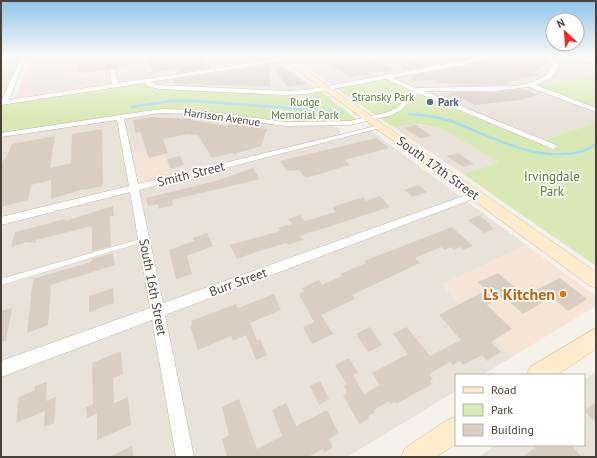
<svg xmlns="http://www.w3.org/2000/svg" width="597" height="458" viewBox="0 0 597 458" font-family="'PT Sans',sans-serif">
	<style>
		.residential { fill: #e9e2d9 }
		.commercial { fill: #f6e5d7 }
		.education { fill: #eee4d5 }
		.medical { fill: #f5dfdf }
		.green { fill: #d8e9b5 }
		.parking { fill: #e4e2df }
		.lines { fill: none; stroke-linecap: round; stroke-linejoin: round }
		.stream { stroke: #a9dcf0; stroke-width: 2.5 }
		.building { fill: #dacec3 }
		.lane-casing { stroke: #c1b7ad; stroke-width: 0.5 }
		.street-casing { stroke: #c1b7ad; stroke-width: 1 }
		.secondary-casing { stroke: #d7c19e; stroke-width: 1 }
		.lane { fill: #fff; fill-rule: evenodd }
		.street { fill: #fff; fill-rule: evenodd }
		.secondary { fill: #feeccc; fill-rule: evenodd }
		.service-dot { fill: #5c6f8a; stroke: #fff; stroke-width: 1.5 }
		.food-dot { fill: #e8710a; stroke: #fff; stroke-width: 1.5 }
		.labels { text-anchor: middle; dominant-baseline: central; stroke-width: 3.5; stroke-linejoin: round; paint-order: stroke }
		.far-park-label { font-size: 11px; fill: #547c2b; stroke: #fff }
		.far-service-label { font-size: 11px; font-weight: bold; fill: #4e5e75; stroke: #fff; text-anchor: start }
		.far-street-label { font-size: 11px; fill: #4a4139; stroke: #fff }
		.street-label { font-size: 13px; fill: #4a4139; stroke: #fff }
		.park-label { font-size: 13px; fill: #547c2b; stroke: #fff }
		.near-food-label { font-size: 16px; font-weight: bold; fill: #c56008; stroke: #fff; text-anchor: end }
	</style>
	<rect width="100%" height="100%" fill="#f5f1eb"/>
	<g class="residential">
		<polygon points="1,56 20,56 1,98"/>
		<polygon points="403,56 596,56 596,73 538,88 596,110 596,123 539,141 334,87 311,71"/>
		<polygon points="278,61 319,90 306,92 163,88 146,81"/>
		<polygon points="160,111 329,125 339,128 342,135 370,130 526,245 442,285 512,357 482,375 456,375 456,391 347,457 1,457 1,135"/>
		<polygon points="410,124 440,128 499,162 463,174 393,127"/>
		<polygon points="596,371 596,457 479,457 495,445 584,445 584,380"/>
	</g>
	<g class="commercial">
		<polygon points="162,148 172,179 134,188 128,155"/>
		<polygon points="526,245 596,296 596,306 512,357 442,285"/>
	</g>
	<polygon class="education" points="309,56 403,56 311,71 292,59"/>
	<polygon class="medical" points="32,56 273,56 276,58 15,98"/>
	<g class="green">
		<polygon points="596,73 596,110 537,88"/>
		<polygon points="386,77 539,141 596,123 596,266 463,174 499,162 440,128 418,124 393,127 334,87"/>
		<polygon points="146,81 149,85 285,93 319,90 360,122 304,125 195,112 160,111 1,135 1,103"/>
	</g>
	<g class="parking">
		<polygon points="235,56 260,56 267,59 235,64 228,63 222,58"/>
		<polygon points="63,69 61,82 104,75 105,81 28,93 33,73"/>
		<polygon points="147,69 149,73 153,72 154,74 149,75 150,77 123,81 121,72"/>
	</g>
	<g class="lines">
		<g class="stream">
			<polyline points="132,107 171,101 194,101 342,112"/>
			<path d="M409,114C424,115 439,117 454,122C494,138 535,162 580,152C585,151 591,147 596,144"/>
		</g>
	</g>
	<g class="building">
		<polygon points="79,56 125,56 129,66 84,73 84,72 78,73"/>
		<polygon points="145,56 201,56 211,68 177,73 178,69 153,72"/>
		<polygon points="337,56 366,56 394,70 351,77 321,58"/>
		<polygon points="412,56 480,56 403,70 397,64 421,60"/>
		<polygon points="489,56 547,56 548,60 539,70 533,73 540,75 504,82 511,85 463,86 465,84 436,83 434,80 414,81 410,76 468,65"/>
		<polygon points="278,63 306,84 287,87 272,64"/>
		<polygon points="270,65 270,86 200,85 202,83 174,84 175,79"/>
		<polygon points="523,89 538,95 520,100 475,105 464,99 460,102 445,97 452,92 494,92"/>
		<polygon points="151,117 192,119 191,120 227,126 229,124 267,129 261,146 234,154 233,153 212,158 198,135 188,134 163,139 168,153 149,158 140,132 135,133 133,120"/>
		<polygon points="416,125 431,136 420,138 404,128"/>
		<polygon points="102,129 103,186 84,190 84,189 51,199 51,180 31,185 28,200 1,207 1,167 3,160 6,159 12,144 55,136 50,168 71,163 72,134"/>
		<polygon points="376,138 389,148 345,160 350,165 306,178 299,170 287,171 280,161"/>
		<polygon points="458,153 462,156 474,164 463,167 447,156"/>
		<polygon points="180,156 184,165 171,169 167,159"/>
		<polygon points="253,168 260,179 172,200 173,205 159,209 158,204 148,206 146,198 219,180"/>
		<polygon points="418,185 427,192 413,197 404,190"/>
		<polygon points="380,196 390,207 300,236 303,240 288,245 287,243 259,251 237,259 230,245 280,231 278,228 292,224 288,219 300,215 305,221 336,212 332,207 363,197 366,201"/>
		<polygon points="113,206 114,216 110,216 111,246 92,251 92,226 36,240 36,243 24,242 24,243 11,247 15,232 65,219 65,221"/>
		<polygon points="479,215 490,224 489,224 494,229 484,233 468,220"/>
		<polygon points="452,227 473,246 463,250 460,247 454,250 451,247 445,250 441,247 415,258 420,263 352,295 355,299 321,315 333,334 312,344 303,327 314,322 299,294 304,291 302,288 319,280 322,285 342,276 340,274 366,263 364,261"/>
		<polygon points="207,233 213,246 187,256 192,274 176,279 169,250 194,241 193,238"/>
		<polygon points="113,253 115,265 51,285 48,325 27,333 33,279 91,262 92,259"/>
		<polygon points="498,273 525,296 560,278 587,299 568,311 552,297 523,314 503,296 487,305 512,329 491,342 501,352 487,361 482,355 463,365 460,361 453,365 450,362 429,374 433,379 430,381 432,384 396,404 395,402 391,404 389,401 374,410 375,412 368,416 369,419 360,424 358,422 343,395 347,393 344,386 347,384 335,365 349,358 358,372 353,375 364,394 380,385 372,373 408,354 393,334 407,327 430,356 461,340 439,315 486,290 478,282"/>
		<polygon points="113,288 114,303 89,312 89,296"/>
		<polygon points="274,294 281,310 250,323 257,340 260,339 267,355 256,360 246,335 233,341 231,336 198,350 190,326 192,325 191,321 236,304 238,308"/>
		<polygon points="12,308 6,341 1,341 1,311"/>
		<polygon points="370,327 382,345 368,352 356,334"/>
		<polygon points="121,351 123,374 113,378 114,403 128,397 131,425 97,440 97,413 87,418 86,407 93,404 92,363"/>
		<polygon points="320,381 329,399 319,405 310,386"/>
		<polygon points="47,382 46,401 56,397 54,423 44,427 45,411 16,423 19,397 35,390 35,386"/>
		<polygon points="239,399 257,449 282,436 272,410 286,403 296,426 327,410 339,434 329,439 333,448 324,452 323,449 308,457 227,457 222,439 229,435 222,407"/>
		<polygon points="596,402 596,423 584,411"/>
		<polygon points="538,445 571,445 582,457 523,457"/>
		<polygon points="132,446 133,457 109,457"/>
	</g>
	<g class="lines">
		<g class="lane-casing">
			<g id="lane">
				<polygon points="228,56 230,56 235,60 248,58 249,59 234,62 228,58"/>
				<polygon points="144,238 146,239 147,240 146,241 1,285 1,279"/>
			</g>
		</g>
		<g class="street-casing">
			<g id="street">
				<polygon points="22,56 26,56 9,100 112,84 109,71 112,69 115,71 118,83 300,56 311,56 150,82 159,85 285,91 306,90 488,56 468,64 393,78 416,88 516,86 533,82 547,75 553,65 548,56 552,56 559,65 551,78 536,85 596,108 596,112 529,87 494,91 424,91 556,145 557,147 553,149 418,93 401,110 392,115 350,125 285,126 195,114 160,113 124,119 138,184 380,125 384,127 139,190 163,303 472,193 475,192 480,195 478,197 165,315 194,457 176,457 152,320 1,377 1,361 150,308 130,192 1,225 1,217 129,186 117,120 1,137 1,133 160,109 195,110 285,122 350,121 388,112 397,108 413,91 386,79 306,94 285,95 159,89 147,86 144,83 1,105 1,101"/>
				<polygon points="573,56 580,56 596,61 596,65"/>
			</g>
		</g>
		<g class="secondary-casing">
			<g id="secondary">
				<polygon points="278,56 285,56 596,272 596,288 590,286"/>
				<polygon points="596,328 596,349 557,375 527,375 530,367"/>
				<polygon points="456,417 456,444 436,457 401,457 405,448 447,420"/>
			</g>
		</g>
		<use href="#lane" class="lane"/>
		<use href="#street" class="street"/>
		<use href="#secondary" class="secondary"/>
	</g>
	<linearGradient id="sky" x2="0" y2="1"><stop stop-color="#8fc4eb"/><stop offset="0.47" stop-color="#faf9f6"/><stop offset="1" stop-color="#faf9f6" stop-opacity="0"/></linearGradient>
	<rect width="597" height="120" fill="url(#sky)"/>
	<circle class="service-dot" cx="430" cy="102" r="4"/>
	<circle class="food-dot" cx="563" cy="294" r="4"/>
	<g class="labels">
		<g class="far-park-label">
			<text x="383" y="97">Stransky Park</text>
			<text x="305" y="102">Rudge<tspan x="305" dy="13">Memorial Park</tspan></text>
		</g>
		<g class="far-service-label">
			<text x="438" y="102">Park</text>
		</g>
		<g class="far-street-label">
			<text transform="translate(222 117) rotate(8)">Harrison Avenue</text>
		</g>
		<g class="street-label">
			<text transform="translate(438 168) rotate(36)">South 17th Street</text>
			<text transform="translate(191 174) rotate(-14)">Smith Street</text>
			<text transform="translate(238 282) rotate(-20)">Burr Street</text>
			<text transform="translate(153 287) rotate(79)">South 16th Street</text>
		</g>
		<g class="park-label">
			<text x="552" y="176">Irvingdale<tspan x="552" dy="15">Park</tspan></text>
		</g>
		<g class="near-food-label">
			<text x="555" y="294">L's Kitchen</text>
		</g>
	</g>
	<rect width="597" height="458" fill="none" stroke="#4a4139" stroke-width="4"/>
	<rect x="455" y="374" width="130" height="72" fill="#ffffff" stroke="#b7b3b0"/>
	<rect x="463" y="387" width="20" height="6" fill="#feeccc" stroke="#b7b3b0"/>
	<text x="491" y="394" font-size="12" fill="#4a4139">Road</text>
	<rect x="463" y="404" width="20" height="12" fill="#d8e9b5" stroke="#b7b3b0"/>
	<text x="491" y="414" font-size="12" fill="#4a4139">Park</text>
	<rect x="463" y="424" width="20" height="12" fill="#dacec3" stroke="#b7b3b0"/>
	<text x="491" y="434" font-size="12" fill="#4a4139">Building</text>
	<g transform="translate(565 32) rotate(334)"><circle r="19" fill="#ffffff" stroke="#b7b3b0"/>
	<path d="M0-3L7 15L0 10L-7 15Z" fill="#f72520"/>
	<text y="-6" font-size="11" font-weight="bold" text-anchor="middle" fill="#4a4139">N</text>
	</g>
</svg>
